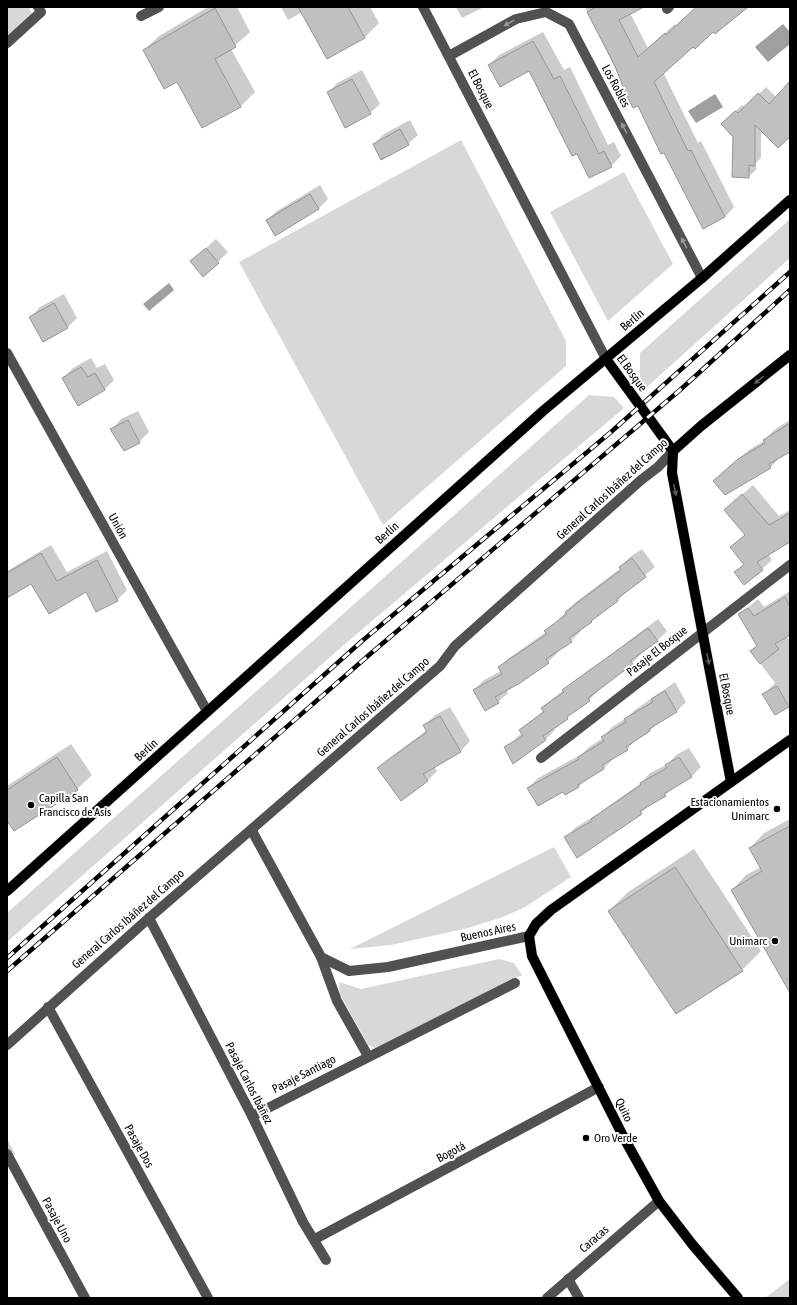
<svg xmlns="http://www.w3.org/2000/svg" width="797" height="1305" viewBox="0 0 797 1305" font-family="'Asap Condensed',sans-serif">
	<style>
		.green { fill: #d8d8d8 }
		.water { fill: #9f9f9f }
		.shadow { fill: #0003 }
		.building { fill: #c0c0c0; stroke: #959595 }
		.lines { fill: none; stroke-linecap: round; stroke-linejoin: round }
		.major-casing { stroke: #dbdbdb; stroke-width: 11 }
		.minor { stroke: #515151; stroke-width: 10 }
		.major { stroke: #000; stroke-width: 10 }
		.rail-casing { stroke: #000; stroke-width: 4.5 }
		.rail { stroke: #fff; stroke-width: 3; stroke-dasharray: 9; stroke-linecap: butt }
		.oneway { fill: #979797 }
		.oneway2 { fill: #595959 }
		.poi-dot { fill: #000; stroke: #fff; stroke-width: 1.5 }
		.labels { text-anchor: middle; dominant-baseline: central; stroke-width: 4; stroke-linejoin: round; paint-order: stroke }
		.street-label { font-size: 12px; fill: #000; stroke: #fff }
		.poi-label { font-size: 12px; fill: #000; stroke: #fff; text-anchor: start }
	</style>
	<rect width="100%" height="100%" fill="#fff"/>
	<g class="green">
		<polygon points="7,7 29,7 32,14 7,37"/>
		<polygon points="461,140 566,341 566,366 383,525 239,262"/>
		<polygon points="624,172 673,264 608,321 550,212"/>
		<polygon points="790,219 790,258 647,387 640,378 640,353"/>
		<polygon points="589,395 614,397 624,408 346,643 7,942 7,913"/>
		<polygon points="554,847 571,877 525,907 503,917 468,928 391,945 350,949"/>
		<polygon points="499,959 514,963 522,975 375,1048 368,1045 340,994 339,982 361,989"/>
		<polygon points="790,1279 790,1298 765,1298"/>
	</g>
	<g class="water">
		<polygon points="783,24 790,32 790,44 768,62 755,47"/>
		<polygon points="715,94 723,107 696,123 688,111"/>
		<polygon points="169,283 174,290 149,311 143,304"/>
	</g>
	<g class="shadow">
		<polygon points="208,7 237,7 250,32 231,49 255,92 241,106 202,127 177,80 144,50 159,36"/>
		<polygon points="281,7 370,7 379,23 365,37 327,58 302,12 288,20"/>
		<polygon points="456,7 484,7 462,18"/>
		<polygon points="585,7 642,7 630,13 648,48 675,24 676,26 697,7 749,7 715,33 713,31 693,46 663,72 698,143 701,141 734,207 725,217 664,151 638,105 634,107"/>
		<polygon points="543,32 564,70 570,67 608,145 614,142 621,156 611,166 578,152 529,69 489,65 499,55"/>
		<polygon points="362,70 380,104 370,113 328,93 337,83"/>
		<polygon points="790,83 790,136 761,130 761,158 756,163 756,170 749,176 734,137 722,124 742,105 745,107 766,87 776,97"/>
		<polygon points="410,120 418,135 408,144 374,144 384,134"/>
		<polygon points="320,185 328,199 318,209 267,221 277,211"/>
		<polygon points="216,239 228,252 218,262 192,261"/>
		<polygon points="64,294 77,318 68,327 31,317 40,307"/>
		<polygon points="91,358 97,368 105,364 114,380 105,389 79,405 63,378 73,368"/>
		<polygon points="138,411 149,432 139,442 112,429 121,419"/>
		<polygon points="790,420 790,450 780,457 771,467 725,494 724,471 749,450 765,440 774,430"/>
		<polygon points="753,485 779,516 790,510 790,541 768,554 772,560 762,569 735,572 744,564 731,547 746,534 725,510"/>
		<polygon points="51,545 67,572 107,551 127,590 117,600 87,591 32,583 7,589 7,571"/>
		<polygon points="642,549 655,567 627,590 618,600 580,630 581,631 571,641 557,651 558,652 548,662 506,690 508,693 498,702 474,690 484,680 501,671 499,667 509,658 546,632 576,602 621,568 620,567 630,557"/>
		<polygon points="790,591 790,634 786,636 790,641 790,704 775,713 764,694 775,683 751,651 758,645 740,614 758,599 764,607"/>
		<polygon points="658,619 667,631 657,641 641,652 642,653 632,663 598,689 598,691 589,700 553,728 555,730 545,740 505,748 522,733 520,730 544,710 542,708 552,699"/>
		<polygon points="675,682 686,702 677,711 659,721 650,731 636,739 627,749 613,757 613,759 604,768 586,779 579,786 564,790 528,788 538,778 582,754 589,747 603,738 603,737 612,727 625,719 635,710"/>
		<polygon points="450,707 470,741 461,751 434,766 437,771 428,780 402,800 379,768 388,759 427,730 424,726 434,716"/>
		<polygon points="71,744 92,775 77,789 7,819 7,786"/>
		<polygon points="689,748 701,767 691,777 673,787 665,795 650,804 641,813 566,837 575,828 596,815 641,783 650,773 668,764 676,755"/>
		<polygon points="790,819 790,991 732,890 746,875 761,867 750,848 764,833"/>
		<polygon points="694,849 761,951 742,970 676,1013 609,911 628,892"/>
		<polygon points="7,1139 15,1154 7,1162"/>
	</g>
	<g class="building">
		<polygon points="298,7 348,7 365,38 327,59"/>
		<polygon points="596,7 644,7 619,20 638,57 665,33 666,35 696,7 748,7 715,34 713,32 695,49 693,47 654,82 688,151 691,150 725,217 703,229 664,153 661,154 638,106 633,108 625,92 615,66 587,12"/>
		<polygon points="215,8 236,47 215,59 241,107 202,128 177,82 164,89 143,50"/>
		<polygon points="533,41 554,79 560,76 599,154 604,151 612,167 589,178 577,154 572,156 529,71 500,87 488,65"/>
		<polygon points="352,79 371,114 345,128 327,92"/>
		<polygon points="790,81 790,137 778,148 755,125 755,166 749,165 749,178 732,177 733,137 721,124 735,111 738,113 758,93 769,104"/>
		<polygon points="400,129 409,145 381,160 373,144"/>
		<polygon points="310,194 319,209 275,236 266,220"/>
		<polygon points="206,248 219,263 203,277 190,261"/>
		<polygon points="54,303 68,328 43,342 29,317"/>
		<polygon points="81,367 88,377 95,373 105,390 78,406 62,378"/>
		<polygon points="128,420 140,443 124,451 110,429"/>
		<polygon points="790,423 790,452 769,464 771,468 725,495 713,481 738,459 765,443 763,440"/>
		<polygon points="742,494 769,525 790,513 790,542 757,562 763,570 744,585 734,572 744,565 730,547 745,535 724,510"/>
		<polygon points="41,553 57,581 97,560 118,601 96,612 86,592 49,614 31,584 7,598 7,573"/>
		<polygon points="632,558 646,577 617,599 618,601 591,621 592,622 569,638 572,642 546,659 549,663 520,683 495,697 499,703 485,711 473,690 502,674 498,667 547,634 544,631 567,614 565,612 621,570 619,567"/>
		<polygon points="785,597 790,607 790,635 775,644 779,649 760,664 750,651 757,646 738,614 748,608 754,616"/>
		<polygon points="648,628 658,641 630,661 633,664 588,698 590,701 567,717 568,719 543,736 546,740 513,764 504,747 523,736 519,730 544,712 541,708 564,692 562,690"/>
		<polygon points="777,686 789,707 775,715 762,694"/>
		<polygon points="665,691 677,712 649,729 650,731 626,747 628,750 602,765 604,769 578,785 579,787 565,795 563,792 538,806 527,788 579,759 578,757 604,741 601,737 626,722 624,719 653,702 651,699"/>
		<polygon points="440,716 461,752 423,774 428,781 401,801 377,768 427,732 423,725"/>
		<polygon points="57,757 78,790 14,831 7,821 7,790"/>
		<polygon points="679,757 692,777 664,794 666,796 640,811 642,814 577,858 564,837 592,821 591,819 641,785 640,783 667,768 665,765"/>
		<polygon points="790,826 790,993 731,890 762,871 749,848"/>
		<polygon points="675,867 743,971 676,1014 608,911"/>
	</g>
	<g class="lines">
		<g class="major-casing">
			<g id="major">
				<polyline points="606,359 673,451 672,473 731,782"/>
				<polyline points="673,451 701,426 790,355"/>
				<polyline points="7,891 543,411 702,278 790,200"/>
				<polyline points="738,1298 692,1244 659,1201 624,1138 532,956 529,936 536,924 551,910 790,740"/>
			</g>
		</g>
		<g class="minor">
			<polyline points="423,7 606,359"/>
			<polyline points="667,9 669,7"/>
			<polyline points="141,16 159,7"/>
			<polyline points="7,43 41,12 38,7"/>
			<polyline points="449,56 516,19 546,12 569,24 702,278"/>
			<polyline points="7,353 207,711"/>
			<polyline points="541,758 790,565"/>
			<polyline points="252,831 321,957 349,971 388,967 529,936"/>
			<polyline points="149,918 252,1116 303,1222 326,1260"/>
			<polyline points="321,957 337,1001 368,1056"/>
			<polyline points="48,1007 208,1298"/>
			<polyline points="7,1045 149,918 440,666 455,646 641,480 658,467 673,451"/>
			<polyline points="252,1116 515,983"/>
			<polyline points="7,1154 85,1298"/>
			<polyline points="315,1239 599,1087"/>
			<polyline points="568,1279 579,1298"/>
			<polyline points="547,1298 659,1201"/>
		</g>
		<use href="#major" class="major"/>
		<g class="rail-casing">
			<g id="rail">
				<polyline points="7,958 362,641 611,432 790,272"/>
				<polyline points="7,971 369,655 680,390 790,290"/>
			</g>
		</g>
		<use href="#rail" class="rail"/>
	</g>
	<defs><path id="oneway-solid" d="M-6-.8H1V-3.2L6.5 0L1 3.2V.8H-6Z"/></defs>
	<g class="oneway">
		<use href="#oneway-solid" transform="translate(509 23) rotate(151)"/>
		<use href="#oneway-solid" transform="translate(624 128) rotate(-118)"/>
		<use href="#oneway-solid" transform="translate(684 243) rotate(-118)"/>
	</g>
	<g class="oneway2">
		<use href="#oneway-solid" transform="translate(759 380) rotate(141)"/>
		<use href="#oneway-solid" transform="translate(675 490) rotate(79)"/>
		<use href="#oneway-solid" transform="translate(708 659) rotate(79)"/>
	</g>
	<g class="poi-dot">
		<circle cx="31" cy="805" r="4"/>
		<circle cx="777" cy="809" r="4"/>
		<circle cx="775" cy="941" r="4"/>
		<circle cx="586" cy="1138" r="4"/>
	</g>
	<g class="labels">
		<g class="street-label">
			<text transform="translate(616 86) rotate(62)">Los Robles</text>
			<text transform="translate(481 89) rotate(63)">El Bosque</text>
			<text transform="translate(632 320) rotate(-40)">Berlín</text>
			<text transform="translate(632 373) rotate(54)">El Bosque</text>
			<text transform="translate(612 489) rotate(-42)">General Carlos Ibáñez del Campo</text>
			<text transform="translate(118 526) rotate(61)">Unión</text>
			<text transform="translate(387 533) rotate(-42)">Berlín</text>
			<text transform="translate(657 651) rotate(-38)">Pasaje El Bosque</text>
			<text transform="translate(727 694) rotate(79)">El Bosque</text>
			<text transform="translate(373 707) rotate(-41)">General Carlos Ibáñez del Campo</text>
			<text transform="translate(146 750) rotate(-43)">Berlín</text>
			<text transform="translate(128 919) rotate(-41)">General Carlos Ibáñez del Campo</text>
			<text transform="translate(488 932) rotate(-12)">Buenos Aires</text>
			<text transform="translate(304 1074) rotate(-27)">Pasaje Santiago</text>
			<text transform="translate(249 1083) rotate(63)">Pasaje Carlos Ibáñez</text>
			<text transform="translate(624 1110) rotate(64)">Quito</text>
			<text transform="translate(139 1146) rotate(61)">Pasaje Dos</text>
			<text transform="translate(451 1152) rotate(-28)">Bogotá</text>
			<text transform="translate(57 1220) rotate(62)">Pasaje Uno</text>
			<text transform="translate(594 1239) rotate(-41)">Caracas</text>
		</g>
		<g class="poi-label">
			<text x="39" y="798">Capilla San<tspan x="39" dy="14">Francisco de Asís</tspan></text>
			<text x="769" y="802" text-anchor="end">Estacionamientos<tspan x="769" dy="14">Unimarc</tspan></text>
			<text x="767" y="941" text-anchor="end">Unimarc</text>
			<text x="594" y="1138">Oro Verde</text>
		</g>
	</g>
	<rect width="797" height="1305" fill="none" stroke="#000000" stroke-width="16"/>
</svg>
